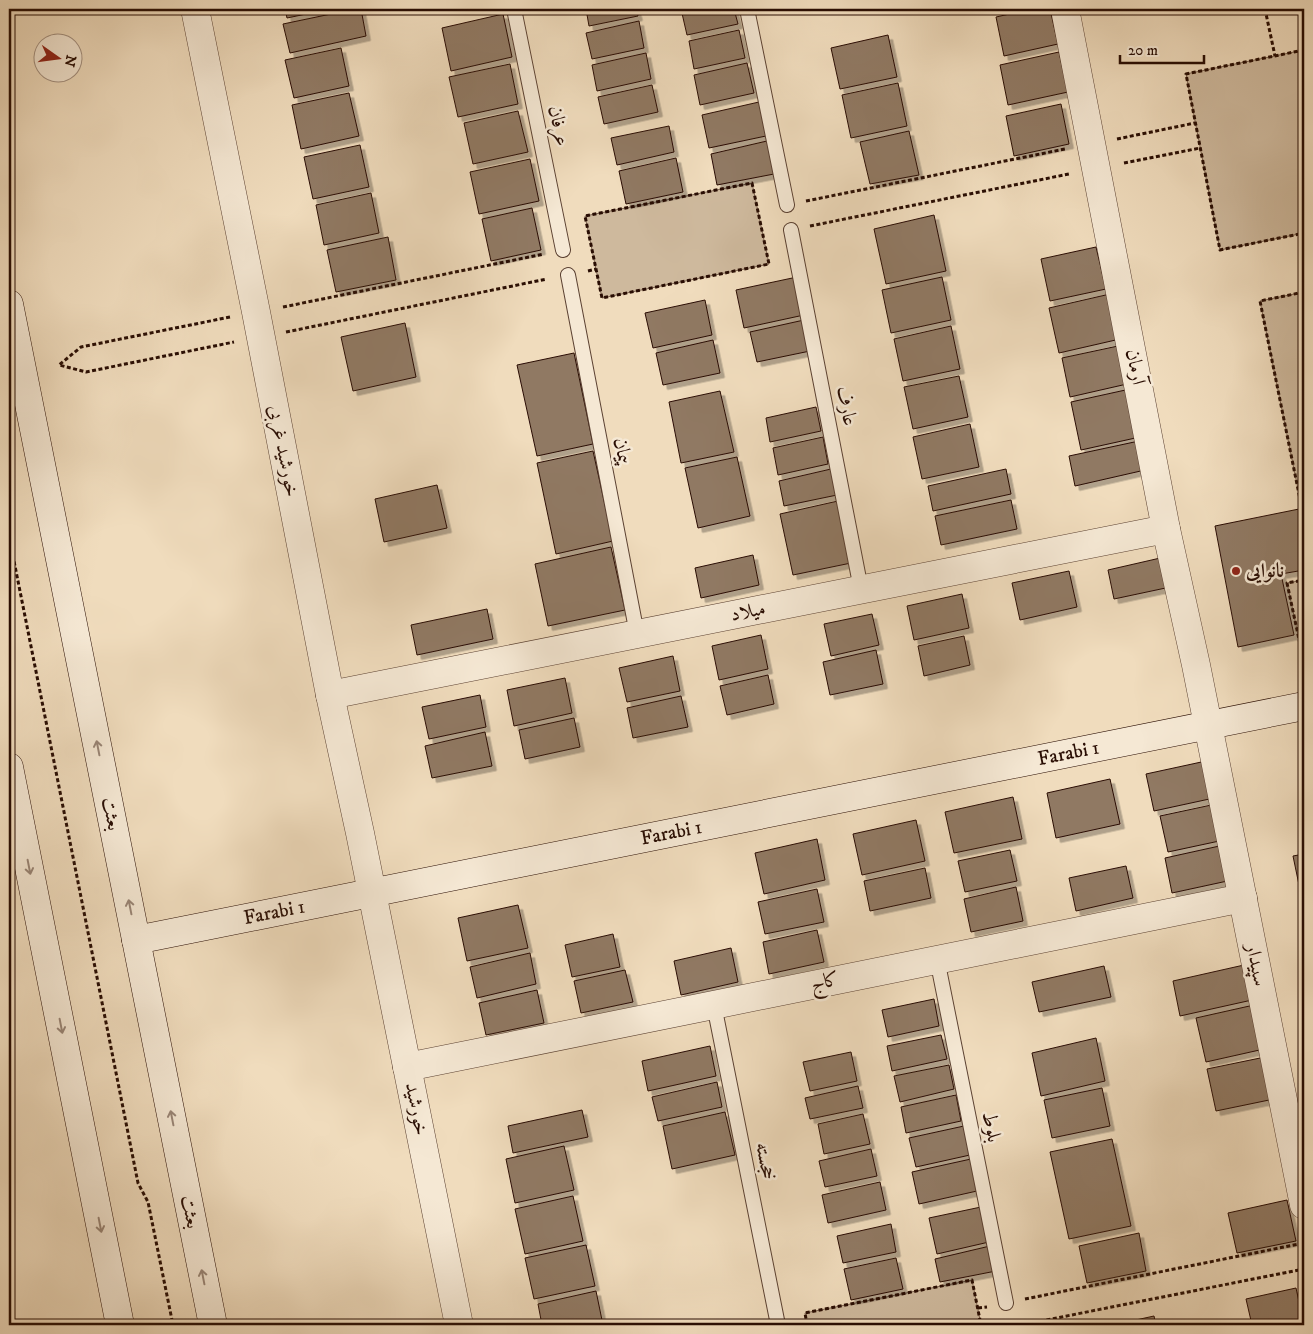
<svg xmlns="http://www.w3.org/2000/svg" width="1313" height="1334" viewBox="0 0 1313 1334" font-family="'IM FELL DW Pica',Amiri,serif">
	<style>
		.green { fill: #ceb99d; stroke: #7c6350 }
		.building { fill: #907964; stroke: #290d03; filter: url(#shadow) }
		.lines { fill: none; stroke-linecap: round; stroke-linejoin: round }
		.lane-casing { stroke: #5b4132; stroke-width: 16 }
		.street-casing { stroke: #5b4132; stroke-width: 29 }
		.secondary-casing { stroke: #290d03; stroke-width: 29 }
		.path { stroke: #290d03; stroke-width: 3; stroke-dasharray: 4 2.5; stroke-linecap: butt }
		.lane { stroke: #f5e8d4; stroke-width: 14 }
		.street { stroke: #f5e8d4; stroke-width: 28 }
		.secondary { stroke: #f5e8d4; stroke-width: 28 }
		.oneway { stroke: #998576 }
		.poi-dot { fill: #8f2418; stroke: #f5e8d4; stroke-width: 2 }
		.labels { text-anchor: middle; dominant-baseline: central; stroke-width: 5; stroke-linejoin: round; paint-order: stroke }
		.street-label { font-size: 20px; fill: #290d03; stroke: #f5e8d4 }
		.poi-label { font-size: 20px; font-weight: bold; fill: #290d03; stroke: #f5e8d4; text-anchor: start }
	</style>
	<defs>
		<filter id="shadow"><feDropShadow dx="4.5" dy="4.5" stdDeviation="0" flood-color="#0004"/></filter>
	</defs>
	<rect width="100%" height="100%" fill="#f0dcbd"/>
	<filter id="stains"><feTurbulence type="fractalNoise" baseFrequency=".004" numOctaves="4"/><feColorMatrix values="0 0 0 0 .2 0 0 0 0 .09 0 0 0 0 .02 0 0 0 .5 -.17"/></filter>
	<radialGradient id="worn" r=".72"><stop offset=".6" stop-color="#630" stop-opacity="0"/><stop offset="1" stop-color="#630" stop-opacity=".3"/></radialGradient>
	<g class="green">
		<polygon points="1304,50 1304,233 1220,250 1186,74"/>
		<polygon points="752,183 769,264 602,298 585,216"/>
		<polygon points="1304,292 1304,503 1301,504 1260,301"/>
		<polygon points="1304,580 1304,643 1300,644 1287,583"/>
		<polygon points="972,1280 981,1325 807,1325 805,1313"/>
	</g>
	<g class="building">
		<polygon points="285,9 330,9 287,18"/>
		<polygon points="355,9 361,9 366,36 290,53 283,24"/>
		<polygon points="586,9 636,9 638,16 589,26"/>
		<polygon points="681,9 734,9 738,24 687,35"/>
		<polygon points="1032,9 1050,9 1058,44 1004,56 996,17"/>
		<polygon points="503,14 512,57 451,71 442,28"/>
		<polygon points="639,21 644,48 592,59 586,33"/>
		<polygon points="739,30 745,58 694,69 689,41"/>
		<polygon points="888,35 897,77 840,89 831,48"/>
		<polygon points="341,48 349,86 294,98 285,60"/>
		<polygon points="1059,52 1068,92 1008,105 1000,65"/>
		<polygon points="646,53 651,79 597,91 592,65"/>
		<polygon points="747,63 754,93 700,105 694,75"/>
		<polygon points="510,64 518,104 458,117 449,77"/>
		<polygon points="898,83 907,126 851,138 842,95"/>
		<polygon points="652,85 658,112 604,124 598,97"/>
		<polygon points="349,93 359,136 301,149 292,105"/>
		<polygon points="759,102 766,136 709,148 702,115"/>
		<polygon points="1061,104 1069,144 1014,156 1006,116"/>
		<polygon points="518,111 528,152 473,164 464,123"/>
		<polygon points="669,126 674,152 617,165 611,138"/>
		<polygon points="909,131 919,175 870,184 860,142"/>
		<polygon points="767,141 774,174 717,185 711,154"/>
		<polygon points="360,145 369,187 313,199 304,157"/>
		<polygon points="676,158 683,192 626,204 619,171"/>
		<polygon points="530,159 539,201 479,214 470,172"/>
		<polygon points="371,193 379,233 324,245 316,205"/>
		<polygon points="532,208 541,250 491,261 482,219"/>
		<polygon points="934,215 946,271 886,284 874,229"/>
		<polygon points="388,237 396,280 336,292 327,250"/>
		<polygon points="1096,247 1106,289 1050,301 1041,259"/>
		<polygon points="797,277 804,315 744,328 736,290"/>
		<polygon points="942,277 951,320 891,333 882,290"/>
		<polygon points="1110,294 1120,339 1059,353 1049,308"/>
		<polygon points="705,300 712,335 653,348 645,313"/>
		<polygon points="804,320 810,351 757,362 750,332"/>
		<polygon points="405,323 416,377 353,391 341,337"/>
		<polygon points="951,326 960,369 903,381 894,339"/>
		<polygon points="713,340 720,373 663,385 656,353"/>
		<polygon points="1118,346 1127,384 1070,397 1062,358"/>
		<polygon points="574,353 593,444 537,456 517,365"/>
		<polygon points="959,376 968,417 913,429 904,387"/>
		<polygon points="1130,389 1140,437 1081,450 1071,402"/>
		<polygon points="720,391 734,452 681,463 669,402"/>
		<polygon points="816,407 821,431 770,442 766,418"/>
		<polygon points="970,424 979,467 922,479 913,437"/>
		<polygon points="823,437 828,464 778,475 773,448"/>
		<polygon points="1139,441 1145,470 1075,486 1069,456"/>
		<polygon points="593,451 613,541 556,554 537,463"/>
		<polygon points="737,457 750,516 698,528 685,468"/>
		<polygon points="831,469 837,495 784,506 779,481"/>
		<polygon points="1006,469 1011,494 933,511 928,486"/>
		<polygon points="437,485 447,528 384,542 375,499"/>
		<polygon points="1011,500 1017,529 941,545 935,516"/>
		<polygon points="838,501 851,563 793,575 780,514"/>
		<polygon points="1304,508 1304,570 1281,574 1294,635 1238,647 1215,526"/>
		<polygon points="611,547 625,610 548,626 535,564"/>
		<polygon points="753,555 759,585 701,598 695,568"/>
		<polygon points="1169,556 1175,586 1114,599 1108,570"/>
		<polygon points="1069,571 1077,607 1020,620 1012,583"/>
		<polygon points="962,594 969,628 914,640 907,606"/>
		<polygon points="487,609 493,639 417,655 411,625"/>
		<polygon points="872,614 879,645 831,656 824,624"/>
		<polygon points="761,635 768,669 719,680 712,646"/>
		<polygon points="964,636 970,665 924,676 918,646"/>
		<polygon points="876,650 883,684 830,695 823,662"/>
		<polygon points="673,656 680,691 627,702 619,668"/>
		<polygon points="768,675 774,704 727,715 720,686"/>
		<polygon points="565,678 572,713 514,726 507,690"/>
		<polygon points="480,695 486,727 429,739 422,707"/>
		<polygon points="681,696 688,727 633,738 627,708"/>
		<polygon points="574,718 580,747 525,759 519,730"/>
		<polygon points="485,732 492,766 432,778 425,746"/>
		<polygon points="1206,761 1214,798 1154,811 1146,774"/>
		<polygon points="1110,779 1120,824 1056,838 1047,793"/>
		<polygon points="1013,797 1022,839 954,853 945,812"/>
		<polygon points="1216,804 1224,840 1168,852 1160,816"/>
		<polygon points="916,820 925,861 862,875 853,834"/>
		<polygon points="817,839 825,880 764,894 755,853"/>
		<polygon points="1224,845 1232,880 1172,893 1165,858"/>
		<polygon points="1010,850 1017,881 965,892 958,861"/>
		<polygon points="1304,854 1304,909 1293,856"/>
		<polygon points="1126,866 1133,898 1076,911 1069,878"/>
		<polygon points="925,868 931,898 870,911 864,881"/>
		<polygon points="1016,887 1023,921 971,932 964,899"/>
		<polygon points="817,889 824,922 765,934 758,902"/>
		<polygon points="518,905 528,948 467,961 458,918"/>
		<polygon points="817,930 824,962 769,974 763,942"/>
		<polygon points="613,934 620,967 572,977 565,945"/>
		<polygon points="731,948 738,982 681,995 674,961"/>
		<polygon points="530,953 536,984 477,998 470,967"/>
		<polygon points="1244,965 1252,1000 1180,1016 1173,981"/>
		<polygon points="1104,966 1111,997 1039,1012 1032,982"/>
		<polygon points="625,970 633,1002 581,1013 574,981"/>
		<polygon points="537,990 544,1023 486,1035 479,1003"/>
		<polygon points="934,999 939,1026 888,1037 882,1010"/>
		<polygon points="1254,1005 1264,1049 1206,1062 1196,1018"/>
		<polygon points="941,1035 947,1059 892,1071 887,1046"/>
		<polygon points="1096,1038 1105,1081 1041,1096 1032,1053"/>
		<polygon points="710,1046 716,1076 648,1091 642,1061"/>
		<polygon points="851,1052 857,1081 810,1091 803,1062"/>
		<polygon points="1265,1057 1274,1099 1216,1111 1207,1069"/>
		<polygon points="949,1065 954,1089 900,1102 894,1076"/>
		<polygon points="717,1082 722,1107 658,1121 652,1097"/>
		<polygon points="858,1086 863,1108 810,1119 805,1098"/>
		<polygon points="1102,1088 1110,1126 1052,1138 1044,1100"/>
		<polygon points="956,1095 961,1121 906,1133 901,1107"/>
		<polygon points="582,1110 588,1137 513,1153 508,1126"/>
		<polygon points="725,1112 735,1155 672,1169 663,1126"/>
		<polygon points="863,1114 870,1144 824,1154 818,1124"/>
		<polygon points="964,1126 970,1155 916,1167 909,1138"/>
		<polygon points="1112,1139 1131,1226 1069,1239 1050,1152"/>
		<polygon points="564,1146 574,1190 515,1203 506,1159"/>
		<polygon points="871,1149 877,1176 825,1187 819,1161"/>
		<polygon points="971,1159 977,1191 919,1204 912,1172"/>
		<polygon points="880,1182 886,1210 828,1223 822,1195"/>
		<polygon points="573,1196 583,1241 525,1254 515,1209"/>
		<polygon points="1287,1200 1296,1241 1237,1253 1228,1213"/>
		<polygon points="981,1207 989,1242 937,1254 929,1218"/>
		<polygon points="891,1224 896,1252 843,1263 837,1236"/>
		<polygon points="1139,1233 1146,1271 1087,1283 1079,1246"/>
		<polygon points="586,1245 595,1286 534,1299 525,1258"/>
		<polygon points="990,1246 996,1271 940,1282 935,1259"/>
		<polygon points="896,1258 903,1289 851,1300 844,1269"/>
		<polygon points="1296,1288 1304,1325 1252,1325 1246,1299"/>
		<polygon points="596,1291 603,1325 542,1325 538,1304"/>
		<polygon points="1154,1316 1156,1325 1113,1325"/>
	</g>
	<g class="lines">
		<g class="lane-casing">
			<g id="lane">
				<polyline points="514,9 563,250"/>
				<polyline points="747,9 787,205"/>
				<polyline points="791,230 861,589"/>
				<polyline points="568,275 637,634"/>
				<polyline points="937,959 1006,1303"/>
				<polyline points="714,1005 778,1325"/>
			</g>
		</g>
		<g class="street-casing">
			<g id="street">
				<polyline points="195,9 256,312 330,695 360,833 459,1325"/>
				<polyline points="1065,9 1166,529 1196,665 1304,1205"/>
				<polyline points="330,695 1166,529"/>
				<polyline points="407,1067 1243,898"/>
			</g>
		</g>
		<g class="secondary-casing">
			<g id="secondary">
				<polyline points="9,304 213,1325"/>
				<polyline points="9,767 120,1325"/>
				<path id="s1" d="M136,940L1304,706"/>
			</g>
		</g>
		<g class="path">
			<polyline points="1265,9 1275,56"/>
			<polyline points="1299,9 1304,35"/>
			<polyline points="1304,50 1186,74 1220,250 1304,233"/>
			<polyline points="1117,139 1195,123"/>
			<polyline points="1124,163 1200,148"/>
			<polygon points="752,183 769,264 602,298 585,216"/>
			<polyline points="806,201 1065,149"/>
			<polyline points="810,226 1069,174"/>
			<polyline points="588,271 596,269"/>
			<polyline points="1304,292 1260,301 1301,504 1304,503"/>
			<polyline points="283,307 544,254"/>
			<polyline points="230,317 81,347 59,365 86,372 234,342"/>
			<polyline points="286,332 547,279"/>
			<polyline points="9,536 138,1183 148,1202 173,1325"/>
			<polyline points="1300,644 1287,583 1304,580"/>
			<polyline points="1025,1299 1304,1243"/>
			<polyline points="978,1308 987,1307"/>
			<polyline points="807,1325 805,1313 972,1280 981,1325"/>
			<polyline points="1021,1325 1304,1269"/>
		</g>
		<use href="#lane" class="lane"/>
		<use href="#street" class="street"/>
		<use href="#secondary" class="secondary"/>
	</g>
	<defs><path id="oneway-shaft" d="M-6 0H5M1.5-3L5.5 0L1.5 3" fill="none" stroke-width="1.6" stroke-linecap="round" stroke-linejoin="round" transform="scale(1.25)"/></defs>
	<g class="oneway">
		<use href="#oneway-shaft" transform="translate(98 748) rotate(-101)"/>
		<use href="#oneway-shaft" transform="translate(29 867) rotate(79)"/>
		<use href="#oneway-shaft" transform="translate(130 907) rotate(-101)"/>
		<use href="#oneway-shaft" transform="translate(61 1026) rotate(79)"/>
		<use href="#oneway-shaft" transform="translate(172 1118) rotate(-101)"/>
		<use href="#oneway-shaft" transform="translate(100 1225) rotate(79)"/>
		<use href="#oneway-shaft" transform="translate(203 1277) rotate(-101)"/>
	</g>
	<circle class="poi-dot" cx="1236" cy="571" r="5"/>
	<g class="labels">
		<g class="street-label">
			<text transform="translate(558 126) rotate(79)">عرفان</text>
			<text transform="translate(1135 367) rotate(79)">آرمان</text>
			<text transform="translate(846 406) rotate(79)">عارف</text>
			<text transform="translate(283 451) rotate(79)">خورشید غربی</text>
			<text transform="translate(622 451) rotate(79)">پیمان</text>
			<text transform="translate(748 612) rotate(-11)">میلاد</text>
			<text stroke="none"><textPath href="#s1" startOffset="951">Farabi 1</textPath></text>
			<text transform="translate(111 814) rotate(79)">بعثت</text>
			<text stroke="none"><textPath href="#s1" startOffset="546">Farabi 1</textPath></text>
			<text stroke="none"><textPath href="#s1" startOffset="141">Farabi 1</textPath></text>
			<text transform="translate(1256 965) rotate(79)">سپیدار</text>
			<text transform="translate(825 982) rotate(-11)">کاج</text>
			<text transform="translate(416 1109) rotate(79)">خورشید</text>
			<text transform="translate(991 1127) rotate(79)">بلوط</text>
			<text transform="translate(765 1161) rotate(79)">خجسته</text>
			<text transform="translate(190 1212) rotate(79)">بعثت</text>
		</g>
		<g class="poi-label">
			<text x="1246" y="571">نانوایی</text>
		</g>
	</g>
	<rect width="1313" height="1334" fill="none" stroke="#f0dcbd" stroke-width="30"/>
	<rect x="10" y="10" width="1293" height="1314" fill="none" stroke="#290d03" stroke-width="2.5"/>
	<rect x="15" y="15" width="1283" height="1304" fill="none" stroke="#290d03"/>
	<g transform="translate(58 58) rotate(104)"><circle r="24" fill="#f5e8d4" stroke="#a39080"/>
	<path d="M0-4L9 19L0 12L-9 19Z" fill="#8f2418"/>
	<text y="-8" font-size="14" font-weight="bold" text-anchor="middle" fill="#290d03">N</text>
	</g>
	<path d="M1120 55v8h84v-8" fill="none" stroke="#290d03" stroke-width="2.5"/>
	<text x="1128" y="55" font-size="15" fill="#290d03" stroke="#f5e8d4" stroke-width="4" paint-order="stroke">20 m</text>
	<rect width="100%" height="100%" filter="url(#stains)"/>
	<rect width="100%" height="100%" fill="url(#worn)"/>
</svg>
